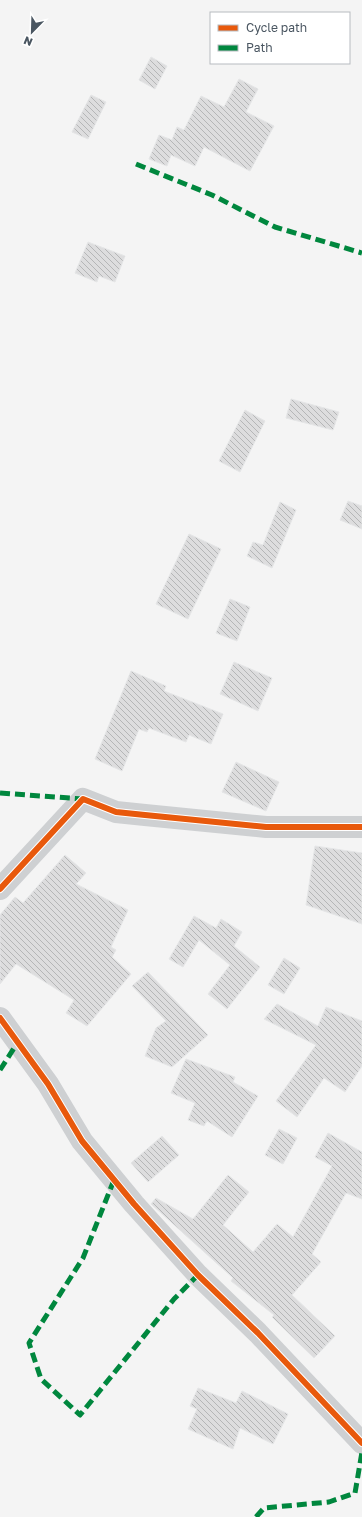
<svg xmlns="http://www.w3.org/2000/svg" width="362" height="1517" viewBox="0 0 362 1517" font-family="'Golos Text',sans-serif">
	<style>
		.building { fill: url(#building-back-hatch); stroke: #e5e6e7 }
		.lines { fill: none; stroke-linecap: round; stroke-linejoin: round }
		.minor { stroke: #ced0d2; stroke-width: 22 }
		.quiet { stroke: #00873e; stroke-width: 5; stroke-dasharray: 10 5; stroke-linecap: butt }
		.cycleway-casing { stroke: #fff; stroke-width: 8 }
		.cycleway { stroke: #e8590c; stroke-width: 6 }
	</style>
	<defs>
		<pattern id="building-back-hatch" width="6" height="6" patternUnits="userSpaceOnUse"><rect width="6" height="6" fill="#ddddde"/><path d="M-1 5l2 2M0 0l6 6M5-1l2 2" fill="none" stroke="#b5b6b7"/></pattern>
	</defs>
	<rect width="100%" height="100%" fill="#f4f4f4"/>
	<g class="building">
		<polygon points="151,57 167,66 155,89 139,80"/>
		<polygon points="239,79 258,89 246,112 274,126 250,171 204,147 195,166 171,155 167,166 149,159 159,135 172,140 177,127 184,130 201,96 224,107"/>
		<polygon points="91,95 106,102 88,139 72,132"/>
		<polygon points="88,242 125,256 115,282 99,276 97,282 75,273"/>
		<polygon points="291,399 339,412 333,430 286,418"/>
		<polygon points="245,410 265,421 240,472 219,461"/>
		<polygon points="348,501 362,506 362,529 340,520"/>
		<polygon points="280,502 296,510 272,568 247,556 253,542 263,545"/>
		<polygon points="189,534 221,549 188,619 156,604"/>
		<polygon points="230,599 250,607 237,641 216,633"/>
		<polygon points="234,662 272,678 258,711 220,694"/>
		<polygon points="131,671 166,686 164,691 223,714 211,744 189,735 186,742 149,728 147,732 139,729 122,771 95,759"/>
		<polygon points="236,762 279,782 266,811 222,792"/>
		<polygon points="315,846 362,853 362,924 306,905"/>
		<polygon points="65,855 86,873 76,884 128,910 111,947 116,950 112,957 131,974 87,1026 66,1013 74,1000 16,964 0,984 0,915 15,897 23,903"/>
		<polygon points="194,916 216,928 221,919 242,932 234,946 260,967 227,1009 208,994 230,965 199,940 183,967 169,959"/>
		<polygon points="284,958 300,968 284,994 268,985"/>
		<polygon points="148,972 208,1035 172,1067 145,1056 156,1028 166,1021 132,986"/>
		<polygon points="277,1004 318,1026 326,1007 362,1021 362,1066 345,1092 324,1078 297,1117 276,1101 316,1045 264,1019"/>
		<polygon points="186,1059 235,1077 233,1082 258,1096 232,1137 207,1121 204,1126 188,1120 195,1103 171,1093"/>
		<polygon points="279,1129 297,1138 283,1164 265,1155"/>
		<polygon points="328,1133 362,1152 362,1199 346,1193 312,1254 321,1262 292,1295 335,1336 314,1358 272,1317 274,1315 231,1281 233,1278 151,1204 156,1198 193,1219 228,1175 249,1192 223,1225 253,1252 277,1224 293,1237 332,1166 315,1157"/>
		<polygon points="162,1136 179,1155 148,1182 131,1163"/>
		<polygon points="198,1388 236,1403 242,1391 288,1414 273,1444 240,1428 233,1449 188,1429 197,1409 190,1406"/>
	</g>
	<g class="lines">
		<g class="minor">
			<polyline points="0,889 83,799 116,812 145,815 266,827 362,827"/>
			<polyline points="0,1018 48,1084 82,1141 134,1204 198,1275 258,1333 362,1443"/>
		</g>
		<g class="quiet">
			<polyline points="136,164 212,195 275,227 362,253"/>
			<polyline points="0,793 83,799"/>
			<polyline points="0,1070 18,1042"/>
			<polyline points="114,1180 83,1258 29,1343 41,1379 80,1415 174,1299 198,1275"/>
			<polyline points="256,1517 264,1508 329,1502 355,1493 362,1452"/>
		</g>
		<g class="cycleway-casing">
			<g id="cycleway">
				<polyline points="0,889 83,799 116,812 145,815 266,827 362,827"/>
				<polyline points="0,1018 48,1084 82,1141 134,1204 198,1275 258,1333 362,1443"/>
			</g>
		</g>
		<use href="#cycleway" class="cycleway"/>
	</g>
	<rect x="210" y="12" width="140" height="52" fill="#ffffff" stroke="#b7bbc0"/>
	<rect x="218" y="25" width="20" height="6" fill="#e8590c" stroke="#b7bbc0"/>
	<text x="246" y="32" font-size="12" fill="#4a5661">Cycle path</text>
	<rect x="218" y="45" width="20" height="6" fill="#00873e" stroke="#b7bbc0"/>
	<text x="246" y="52" font-size="12" fill="#4a5661">Path</text>
	<g transform="translate(32 32) rotate(203)" stroke="#ffffff" stroke-width="3" paint-order="stroke">
	<path d="M0-3L7 15L0 10L-7 15Z" fill="#4a5661"/>
	<text y="-6" font-size="11" font-weight="bold" text-anchor="middle" fill="#4a5661">N</text>
	</g>
</svg>
